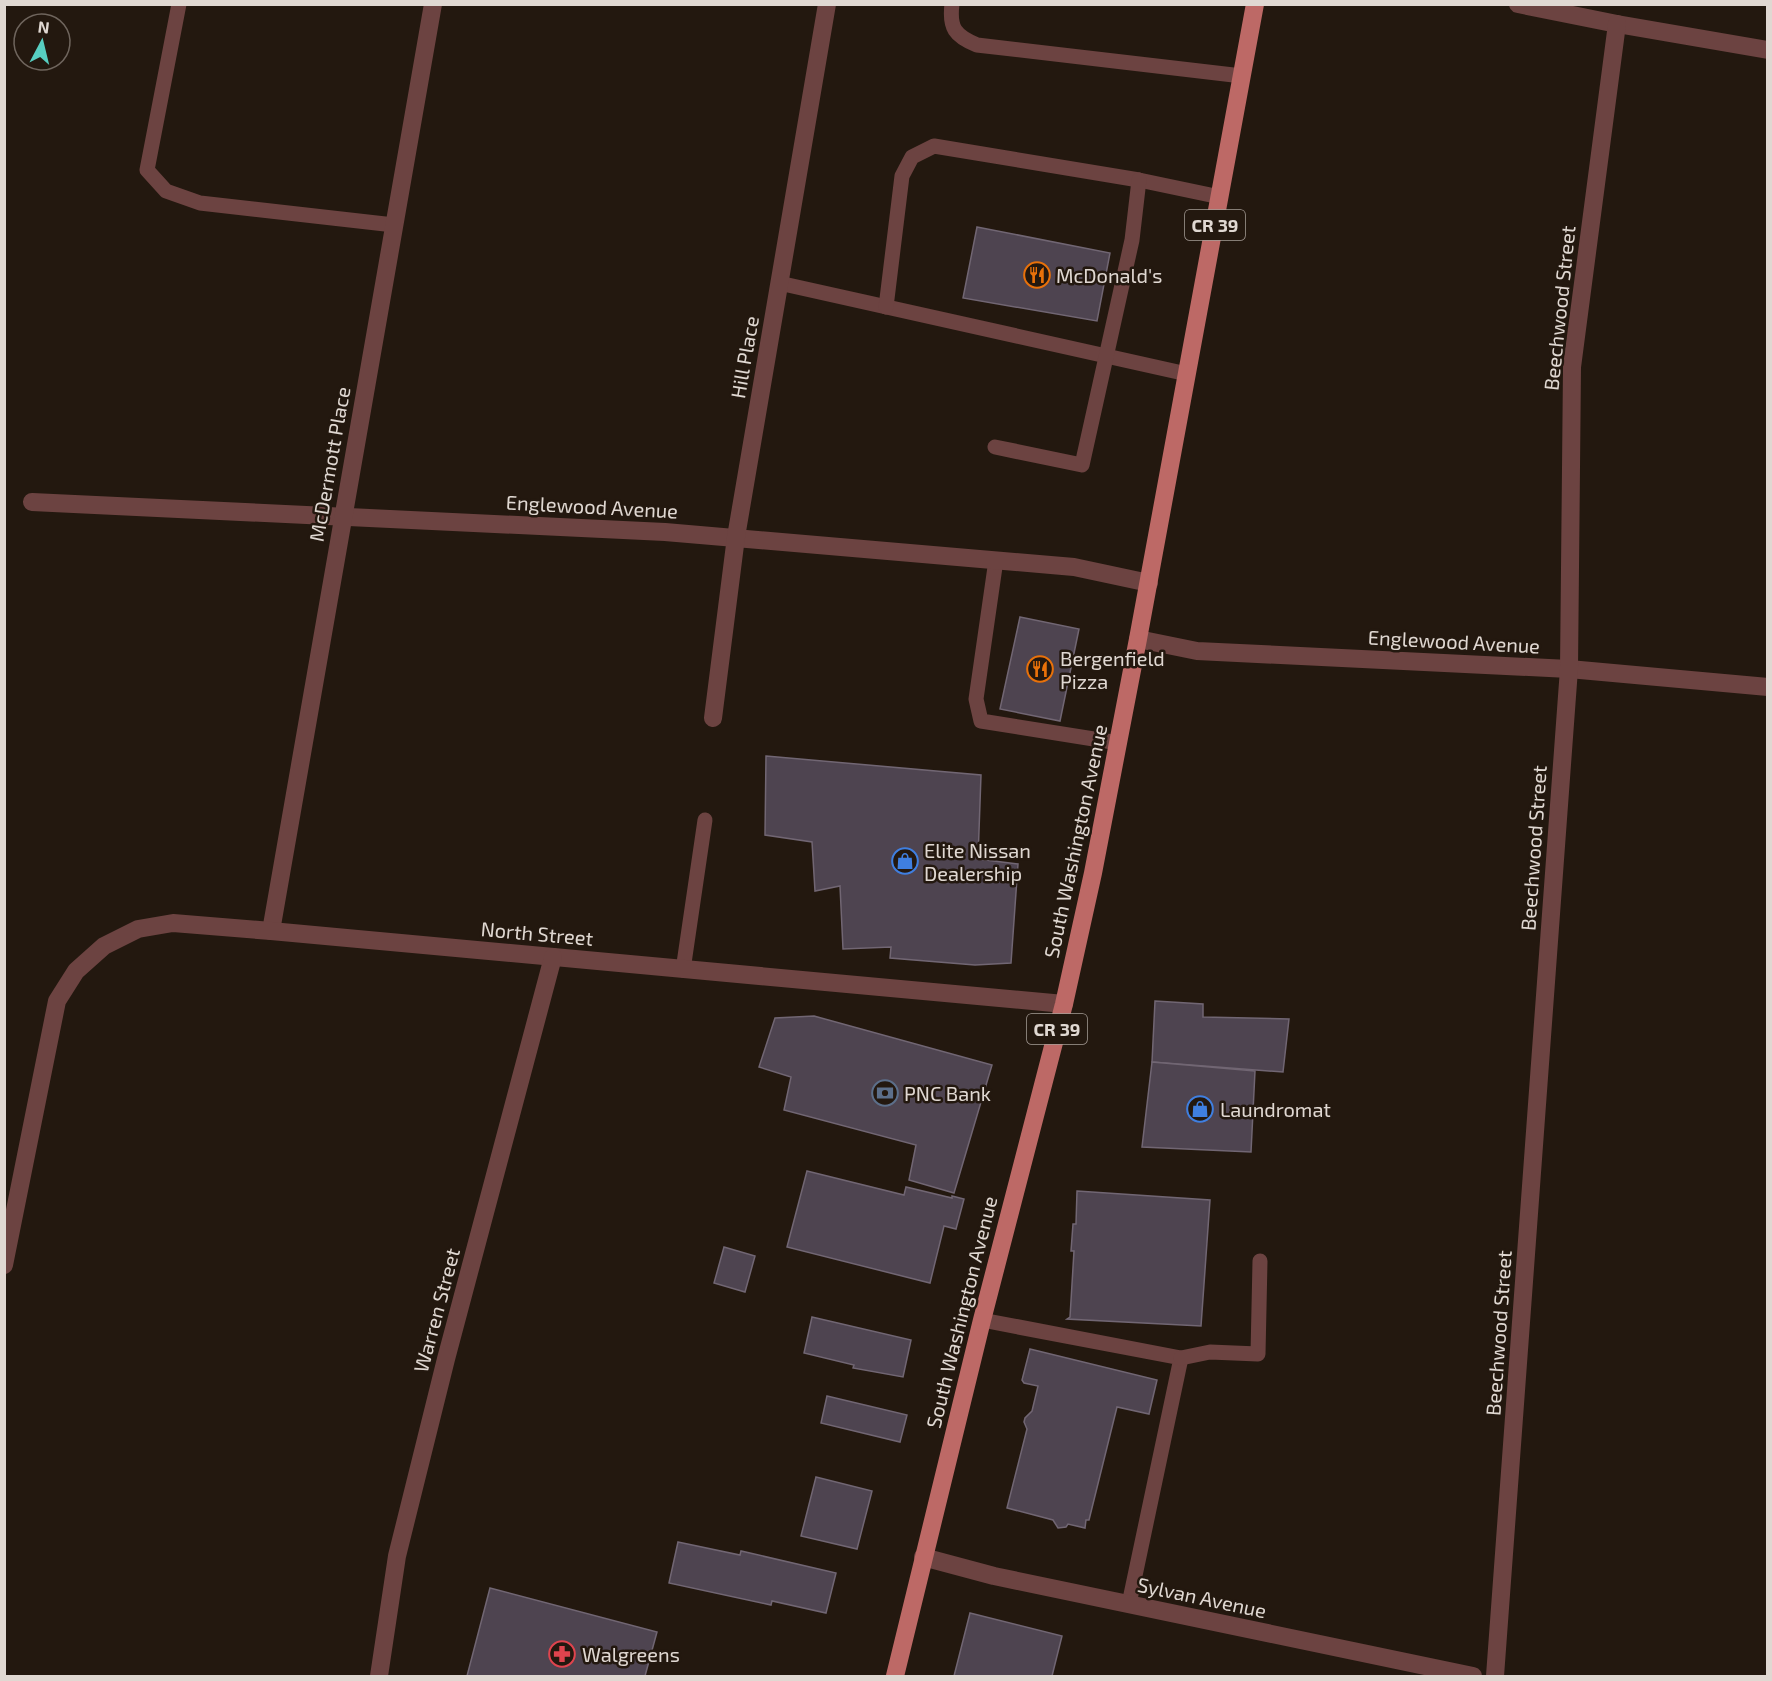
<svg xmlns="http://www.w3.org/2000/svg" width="1772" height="1681" viewBox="0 0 1772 1681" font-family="'Exo 2',sans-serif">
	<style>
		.building { fill: #4e4450; stroke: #716673; stroke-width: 1.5 }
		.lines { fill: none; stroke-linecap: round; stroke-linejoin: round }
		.lane { stroke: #6c4341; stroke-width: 15 }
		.street { stroke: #6c4341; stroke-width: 18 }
		.primary { stroke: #bd6966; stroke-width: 18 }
		.labels { text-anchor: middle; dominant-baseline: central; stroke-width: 5; stroke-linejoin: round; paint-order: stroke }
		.shield { fill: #23180f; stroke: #a79e98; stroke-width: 1.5 }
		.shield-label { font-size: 18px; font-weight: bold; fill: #e0d8d2 }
		.poi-label { font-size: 20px; fill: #e0d8d2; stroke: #23180f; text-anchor: start }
		.street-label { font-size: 20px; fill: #e0d8d2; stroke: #23180f }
	</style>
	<rect width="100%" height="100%" fill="#23180f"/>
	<g class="building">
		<polygon points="977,227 1110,253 1097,321 963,298"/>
		<polygon points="1020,617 1079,629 1060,721 1000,709"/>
		<polygon points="766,756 981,775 978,859 1018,864 1011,963 975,965 890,958 891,947 843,949 840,886 815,891 812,842 765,835"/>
		<polygon points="1155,1001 1203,1004 1203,1017 1289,1019 1283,1072 1152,1062"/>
		<polygon points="814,1016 992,1065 954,1193 909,1180 916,1145 784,1110 791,1077 759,1067 775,1018"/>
		<polygon points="1152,1062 1255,1071 1251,1152 1142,1147"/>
		<polygon points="807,1171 904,1195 906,1187 952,1198 952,1196 964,1199 956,1229 944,1226 930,1283 787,1247"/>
		<polygon points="1077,1191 1210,1200 1201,1326 1067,1319 1070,1317 1074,1251 1071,1251 1073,1224 1076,1224"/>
		<polygon points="724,1247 755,1256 745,1292 714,1283"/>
		<polygon points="812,1317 911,1340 903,1377 853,1368 854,1365 804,1353"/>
		<polygon points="1030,1349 1157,1380 1149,1414 1117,1407 1089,1520 1086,1520 1085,1528 1068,1524 1066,1527 1058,1528 1053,1520 1007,1508 1027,1429 1024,1422 1025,1418 1032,1411 1038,1386 1024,1383 1022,1380"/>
		<polygon points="827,1396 907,1415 900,1442 821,1423"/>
		<polygon points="816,1477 872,1491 857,1549 801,1536"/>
		<polygon points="678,1542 740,1555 741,1551 836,1573 826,1613 772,1601 771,1605 669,1583"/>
		<polygon points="490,1588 657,1632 645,1676 467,1676"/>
		<polygon points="970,1613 1062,1636 1052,1676 954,1676"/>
	</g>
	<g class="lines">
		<g class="lane">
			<polyline points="179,4 147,170 166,191 200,203 394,225"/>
			<path d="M952,4C949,28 955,36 977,45L1242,76"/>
			<polyline points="779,283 1187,374"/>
			<polyline points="886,307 902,176 912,157 934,146 1139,180 1220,197"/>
			<polyline points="995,447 1082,465 1132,240 1139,180"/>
			<polyline points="996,560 976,699 981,721 1119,743"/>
			<polyline points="683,970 705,820"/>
			<polyline points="982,1320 1181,1358 1129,1604"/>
			<polyline points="1181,1358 1210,1352 1258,1354 1260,1261"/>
		</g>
		<g class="street">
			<polyline points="1518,4 1617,24 1768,50"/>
			<polyline points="32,502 665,532 1074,567 1149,583"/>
			<polyline points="1138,639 1197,651 1569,669 1768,687"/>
			<polyline points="713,718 736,537 827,4"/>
			<polyline points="271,931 433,4"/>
			<polyline points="4,1265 57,1001 76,971 104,946 138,929 173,923 271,931 1064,1004"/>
			<polyline points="923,1557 994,1576 1473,1676"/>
			<polyline points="379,1676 397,1556 446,1359 553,957"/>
			<polyline points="1495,1676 1569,669 1572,367 1617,24"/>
		</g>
		<polyline class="primary" points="895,1676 982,1320 1064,1004 1093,873 1138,639 1255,4"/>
	</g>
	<defs>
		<g id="restaurant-ring" transform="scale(1.35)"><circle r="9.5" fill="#23180f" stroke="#e8710a" stroke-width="1.5"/><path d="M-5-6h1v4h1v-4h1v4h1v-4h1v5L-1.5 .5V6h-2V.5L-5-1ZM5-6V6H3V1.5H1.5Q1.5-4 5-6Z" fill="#e8710a"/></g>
		<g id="shop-ring" transform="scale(1.35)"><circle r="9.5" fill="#23180f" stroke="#3f7fe0" stroke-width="1.5"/><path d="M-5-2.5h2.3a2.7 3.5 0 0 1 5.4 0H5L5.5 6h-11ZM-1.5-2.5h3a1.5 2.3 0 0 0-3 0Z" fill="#3f7fe0"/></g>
		<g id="bank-ring" transform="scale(1.35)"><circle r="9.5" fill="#23180f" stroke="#5c6f8a" stroke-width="1.5"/><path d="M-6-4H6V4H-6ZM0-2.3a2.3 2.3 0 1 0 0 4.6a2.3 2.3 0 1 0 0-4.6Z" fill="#5c6f8a"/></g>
		<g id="pharmacy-ring" transform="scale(1.35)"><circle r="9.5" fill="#23180f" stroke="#e0444e" stroke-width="1.5"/><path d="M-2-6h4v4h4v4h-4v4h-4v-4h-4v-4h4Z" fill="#e0444e"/></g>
	</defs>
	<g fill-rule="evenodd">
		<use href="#restaurant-ring" x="1037" y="275"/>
		<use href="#restaurant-ring" x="1040" y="669"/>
		<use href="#shop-ring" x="905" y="861"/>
		<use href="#bank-ring" x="885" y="1093"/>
		<use href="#shop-ring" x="1200" y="1109"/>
		<use href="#pharmacy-ring" x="562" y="1654"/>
	</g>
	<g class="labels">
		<g class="shield">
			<rect x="1185" y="210" width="60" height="30" rx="4.5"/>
			<rect x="1027" y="1014" width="60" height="30" rx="4.5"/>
		</g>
		<g class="shield-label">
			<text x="1215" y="225">CR 39</text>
			<text x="1057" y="1029">CR 39</text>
		</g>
		<g class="poi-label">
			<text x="1056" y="275">McDonald's</text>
			<text x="1060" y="658">Bergenfield<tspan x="1060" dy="23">Pizza</tspan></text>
			<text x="924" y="850">Elite Nissan<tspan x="924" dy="23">Dealership</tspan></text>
			<text x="904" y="1093">PNC Bank</text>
			<text x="1220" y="1109">Laundromat</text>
			<text x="582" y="1654">Walgreens</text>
		</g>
		<g class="street-label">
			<text transform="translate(1559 308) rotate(-84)">Beechwood Street</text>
			<text transform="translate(744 357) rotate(-80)">Hill Place</text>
			<text transform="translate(329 464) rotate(-80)">McDermott Place</text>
			<text transform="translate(592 506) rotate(3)">Englewood Avenue</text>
			<text transform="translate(1454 641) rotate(3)">Englewood Avenue</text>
			<text transform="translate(1075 841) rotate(-78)">South Washington Avenue</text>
			<text transform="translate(1533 848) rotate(-86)">Beechwood Street</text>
			<text transform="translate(537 933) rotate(5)">North Street</text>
			<text transform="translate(436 1310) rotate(-75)">Warren Street</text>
			<text transform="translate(961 1312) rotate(-76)">South Washington Avenue</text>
			<text transform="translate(1498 1333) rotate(-86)">Beechwood Street</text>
			<text transform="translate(1202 1597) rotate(12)">Sylvan Avenue</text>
		</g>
	</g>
	<rect width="1772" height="1681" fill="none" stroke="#e0d8d2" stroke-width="12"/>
	<g transform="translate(42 42) rotate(7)"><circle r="28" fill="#23180f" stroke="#6f655d" stroke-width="1.5"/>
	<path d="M0-4.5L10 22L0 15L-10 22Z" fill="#57cec1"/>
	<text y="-9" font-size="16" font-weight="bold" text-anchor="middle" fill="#e0d8d2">N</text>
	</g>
</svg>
